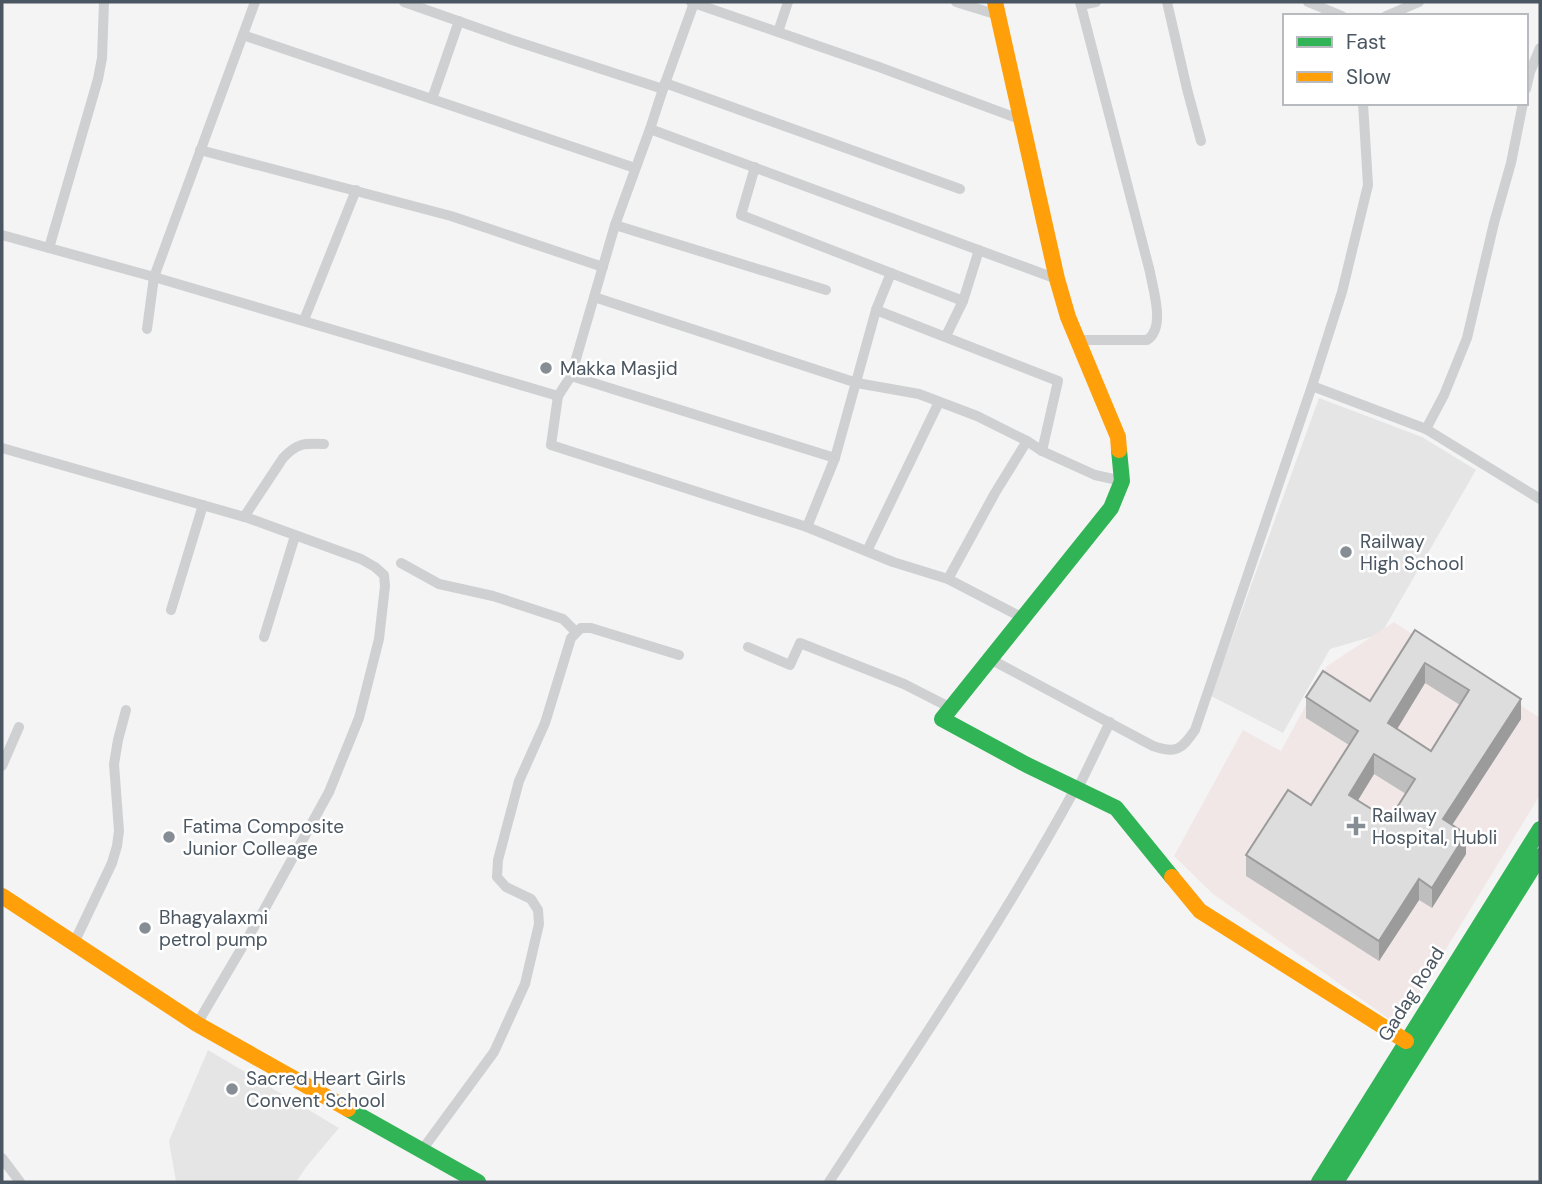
<svg xmlns="http://www.w3.org/2000/svg" width="1542" height="1184" viewBox="0 0 1542 1184" font-family="'DM Sans',sans-serif">
	<style>
		.education { fill: #e6e5e6 }
		.medical { fill: #f1e7e6 }
		.lines { fill: none; stroke-linecap: round; stroke-linejoin: round }
		.street { stroke: #ced0d2; stroke-width: 10 }
		.fast { stroke: #30b455; stroke-width: 16 }
		.slow { stroke: #ff9f0a; stroke-width: 16 }
		.wall { fill: #bebebf; fill-rule: evenodd }
		.shaded-wall { fill: #9b9b9b }
		.building { fill: #ddddde; stroke: #9b9b9b; stroke-width: 2; fill-rule: evenodd }
		.poi-dot { fill: #868d94; stroke: #fff; stroke-width: 2.5 }
		.labels { text-anchor: middle; dominant-baseline: central; stroke-width: 5; stroke-linejoin: round; paint-order: stroke }
		.poi-label { font-size: 19px; fill: #4a5661; stroke: #fff; text-anchor: start }
		.street-label { font-size: 19px; fill: #4a5661; stroke: #fff }
	</style>
	<rect width="100%" height="100%" fill="#f4f4f4"/>
	<g class="education">
		<polygon points="1319,398 1422,437 1476,470 1381,634 1330,649 1283,733 1211,696"/>
		<polygon points="208,1050 339,1128 307,1166 296,1182 176,1182 169,1141"/>
	</g>
	<polygon class="medical" points="1394,622 1540,718 1540,795 1399,1026 1213,894 1174,856 1243,730 1281,751 1327,666"/>
	<g class="lines">
		<g class="street">
			<polyline points="404,2 512,40 663,89"/>
			<polyline points="691,2 879,67 1022,120"/>
			<polyline points="956,2 998,15"/>
			<polyline points="1167,2 1187,89 1201,141"/>
			<polyline points="1308,2 1342,16"/>
			<polyline points="694,3 663,89 650,129 615,225 571,376 558,396 551,445 807,527 835,458 876,310 891,273"/>
			<polyline points="1081,5 1096,2"/>
			<polyline points="1386,16 1419,2"/>
			<polyline points="778,32 788,2"/>
			<polyline points="243,35 635,168"/>
			<polyline points="665,83 960,189"/>
			<polyline points="1526,89 1530,72 1540,48"/>
			<polyline points="432,99 459,21"/>
			<polyline points="650,129 1057,279"/>
			<polyline points="200,150 451,216 603,267"/>
			<polyline points="755,167 741,215 963,301"/>
			<polyline points="615,225 826,290"/>
			<polyline points="2,235 154,277 558,396"/>
			<polyline points="49,248 98,79 102,58 104,2"/>
			<polyline points="594,297 857,383 919,394 977,416 1027,441 1042,451 1095,475 1122,481"/>
			<polyline points="876,310 1058,381 1042,451"/>
			<polyline points="304,320 356,190"/>
			<polyline points="147,329 154,277 255,2"/>
			<polyline points="946,336 963,301 979,250"/>
			<path d="M1077,340H1147C1166,328 1153,290 1150,272L1080,2"/>
			<polyline points="571,376 835,458"/>
			<polyline points="1312,386 1426,429 1444,395 1467,338 1494,223 1511,163 1523,103"/>
			<polyline points="1426,429 1540,499"/>
			<polyline points="2,448 248,518 361,559 375,567 384,575 385,586 379,639 359,718 329,792 264,910 197,1024"/>
			<path d="M244,517L283,458C297,443 304,443 324,444"/>
			<polyline points="807,527 893,562 948,579 1023,618"/>
			<polyline points="867,551 939,402"/>
			<polyline points="401,563 439,584 493,596 563,619 576,632"/>
			<polyline points="948,579 995,493 1027,441"/>
			<polyline points="171,610 203,505"/>
			<polyline points="264,637 295,536"/>
			<polyline points="748,647 790,665 800,643 904,684 951,708"/>
			<path d="M990,659L1153,746C1176,754 1181,750 1195,730L1312,386L1342,292L1368,185L1363,103"/>
			<polyline points="2,766 19,727"/>
			<polyline points="74,943 112,863 117,846 119,831 114,764 118,740 126,710"/>
			<polyline points="422,1150 494,1052 525,984 539,924 538,910 531,899 506,887 497,877 498,860 519,781 545,723 571,638 581,628 591,628 679,655"/>
			<polyline points="2,1158 20,1182"/>
			<path d="M829,1182C913,1053 1001,925 1075,789L1081,782L1110,722"/>
		</g>
		<g class="fast">
			<polyline points="1119,450 1122,481 1111,508 942,719 1027,765 1116,808 1172,877"/>
			<polyline points="348,1109 478,1182"/>
			<polyline points="1319,1182 1540,829"/>
			<polyline points="1336,1182 1540,856"/>
		</g>
		<g class="slow">
			<polyline points="995,2 1057,279 1068,317 1118,437 1119,450"/>
			<polyline points="1172,877 1200,911 1406,1041"/>
			<polyline points="2,896 197,1024 348,1109"/>
		</g>
	</g>
	<path class="wall" d="M1415,630L1521,719L1452,825L1466,854L1432,908L1419,900L1379,961L1246,876V855L1311,805L1349,745L1306,718V697L1370,701ZM1425,683L1460,705L1431,751L1397,729ZM1374,774L1406,794L1389,820L1358,800Z"/>
	<g class="shaded-wall">
		<polygon points="1425,663 1425,683 1388,744 1388,723"/>
		<polygon points="1521,699 1521,719 1443,839 1443,819"/>
		<polygon points="1374,754 1374,774 1349,815 1349,795"/>
		<polygon points="1466,834 1466,854 1432,908 1432,888"/>
		<polygon points="1419,879 1419,900 1379,961 1379,941"/>
	</g>
	<path class="building" d="M1415,630L1521,699L1443,819L1466,834L1432,888L1419,879L1379,941L1246,855L1288,790L1311,805L1358,731L1306,697L1323,671L1370,701ZM1425,663L1469,690L1431,751L1388,723ZM1374,754L1415,779L1389,820L1349,795Z"/>
	<g class="poi-dot">
		<circle cx="546" cy="368" r="7"/>
		<circle cx="1346" cy="552" r="7"/>
		<path d="M1352.5 815.5h7v7h7v7h-7v7h-7v-7h-7v-7h7z"/>
		<circle cx="169" cy="837" r="7"/>
		<circle cx="145" cy="928" r="7"/>
		<circle cx="232" cy="1089" r="7"/>
	</g>
	<g class="labels">
		<g class="poi-label">
			<text x="560" y="368">Makka Masjid</text>
			<text x="1360" y="541">Railway<tspan x="1360" dy="22">High School</tspan></text>
			<text x="1372" y="815">Railway<tspan x="1372" dy="22">Hospital, Hubli</tspan></text>
			<text x="183" y="826">Fatima Composite<tspan x="183" dy="22">Junior Colleage</tspan></text>
			<text x="159" y="917">Bhagyalaxmi<tspan x="159" dy="22">petrol pump</tspan></text>
			<text x="246" y="1078">Sacred Heart Girls<tspan x="246" dy="22">Convent School</tspan></text>
		</g>
		<g class="street-label">
			<text transform="translate(1411 994) rotate(-58)">Gadag Road</text>
		</g>
	</g>
	<rect width="1542" height="1184" fill="none" stroke="#4a5661" stroke-width="7"/>
	<rect x="1283" y="14" width="245" height="91" fill="#ffffff" stroke="#b7bbc0" stroke-width="2"/>
	<rect x="1297" y="37" width="35" height="10" fill="#30b455" stroke="#b7bbc0" stroke-width="2"/>
	<text x="1346" y="49" font-size="21" fill="#4a5661">Fast</text>
	<rect x="1297" y="72" width="35" height="10" fill="#ff9f0a" stroke="#b7bbc0" stroke-width="2"/>
	<text x="1346" y="84" font-size="21" fill="#4a5661">Slow</text>
</svg>
